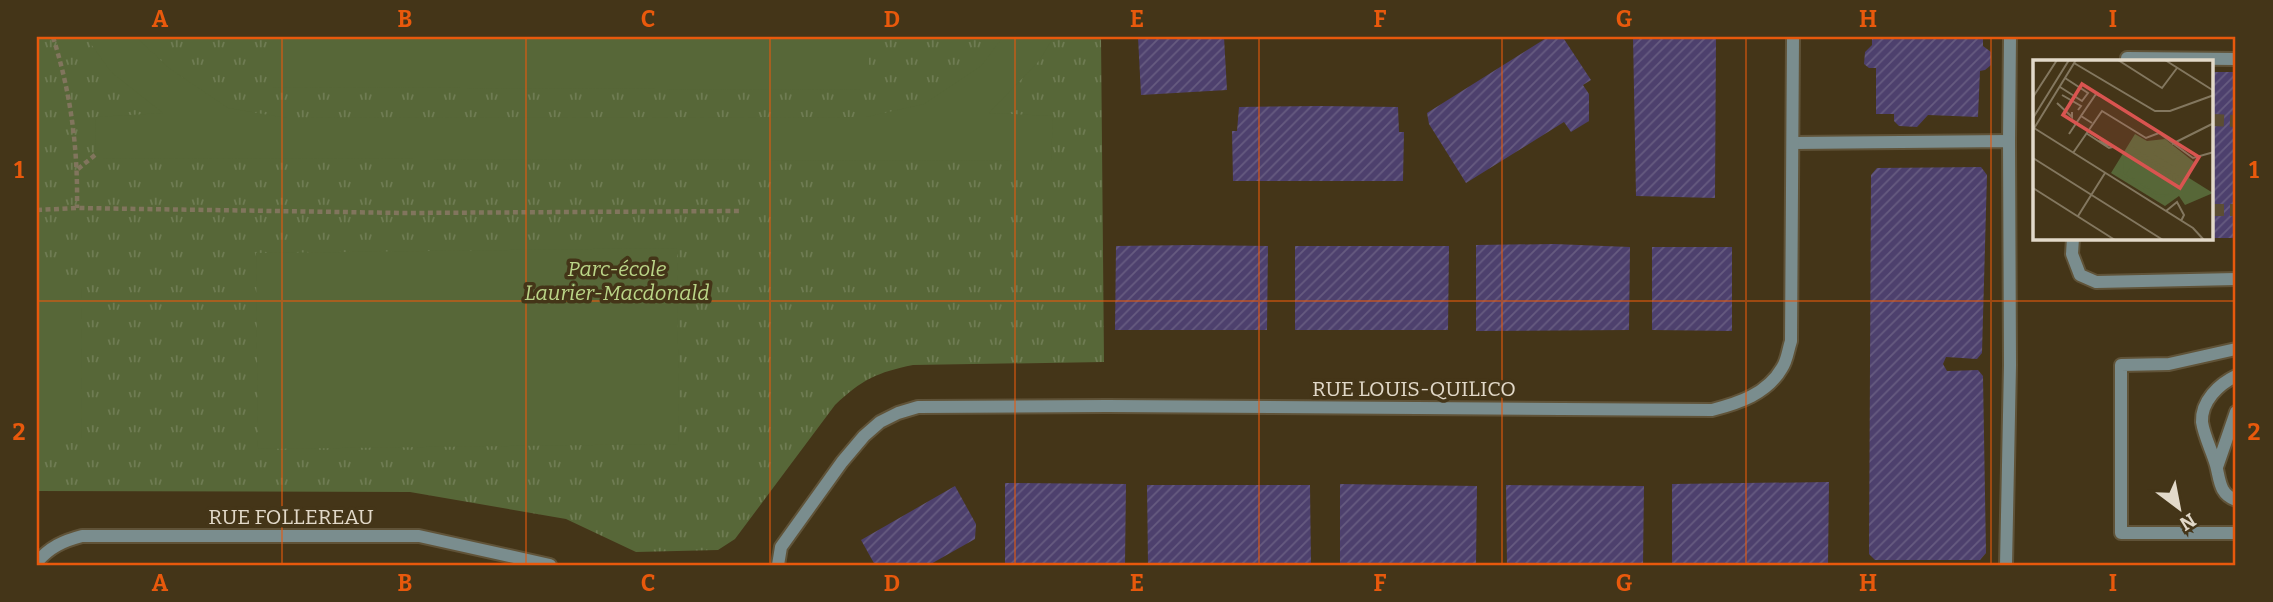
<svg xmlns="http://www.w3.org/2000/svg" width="2273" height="602" viewBox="0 0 2273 602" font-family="Bitter,serif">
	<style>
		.park { fill: url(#park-tufts) }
		.pitch { fill: #576738 }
		.building { fill: url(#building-hatch) }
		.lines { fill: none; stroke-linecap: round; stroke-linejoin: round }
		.minor-tunnel { stroke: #5c4e33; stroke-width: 12; stroke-dasharray: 12 6; stroke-linecap: butt }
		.minor-casing { stroke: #605338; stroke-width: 16 }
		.path { stroke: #81755d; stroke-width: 4.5; stroke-dasharray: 5 3.5; stroke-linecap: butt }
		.minor { stroke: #7a8d8e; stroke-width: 12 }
		.grid { fill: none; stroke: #e8590c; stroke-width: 2; stroke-opacity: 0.55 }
		.labels { text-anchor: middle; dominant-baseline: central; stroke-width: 7; stroke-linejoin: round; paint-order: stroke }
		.park-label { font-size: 21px; font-style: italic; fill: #bad587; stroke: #443518 }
		.street-label { font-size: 21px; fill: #e2d9c9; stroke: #443518 }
		.inset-road { fill: none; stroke: #83775f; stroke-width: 2 }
		.view { fill: #d95450; fill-opacity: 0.15; stroke: #d95450; stroke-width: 3.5 }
		.inset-edge { fill: none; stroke: #e2d9c9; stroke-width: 3.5 }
		.neatline { fill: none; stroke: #e8590c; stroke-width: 2.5 }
		.grid-label { font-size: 23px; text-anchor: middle; font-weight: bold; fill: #e8590c }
	</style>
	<defs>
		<pattern id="park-tufts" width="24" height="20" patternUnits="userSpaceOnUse" patternTransform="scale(1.75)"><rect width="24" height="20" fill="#576738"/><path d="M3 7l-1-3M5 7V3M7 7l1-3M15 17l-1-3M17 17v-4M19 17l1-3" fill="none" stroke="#6f7c53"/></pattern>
		<pattern id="building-hatch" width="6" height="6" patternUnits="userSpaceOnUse" patternTransform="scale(1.75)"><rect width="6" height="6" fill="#4d406d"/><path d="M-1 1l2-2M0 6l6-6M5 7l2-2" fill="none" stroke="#665b80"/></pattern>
	</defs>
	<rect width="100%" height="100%" fill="#443518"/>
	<path class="park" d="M37,37H1101L1104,362L913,365C878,372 861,380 835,405L735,539L718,550L636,552L566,519L410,492L37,491Z"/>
	<g class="pitch">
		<polygon points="86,37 136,37 169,68 228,108 287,118 866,117 924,104 981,66 1003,37 1054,37 1038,62 989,113 1053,116 1051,161 95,158 96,117 163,113 111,72"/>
		<polygon points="271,37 869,37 869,90 271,87"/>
		<polygon points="677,248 679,444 258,449 256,253"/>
		<polygon points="37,284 81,284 82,443 37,443"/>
	</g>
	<g class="building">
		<polygon points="1138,37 1224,37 1227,90 1141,95"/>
		<polygon points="1548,37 1561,37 1564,39 1591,80 1583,85 1589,94 1589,121 1571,132 1564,122 1466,183 1429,124 1427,113"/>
		<polygon points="1633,37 1716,37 1715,198 1636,196"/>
		<polygon points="1872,37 1983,37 1983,46 1991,52 1991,65 1985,70 1980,71 1978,117 1928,115 1917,127 1899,126 1894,121 1894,114 1876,114 1876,68 1869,68 1864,64 1865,52 1872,45"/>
		<rect x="2212" y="72" width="24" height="166"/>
		<polygon points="1320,106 1398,107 1399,132 1404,132 1403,181 1233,181 1232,131 1237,131 1239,107"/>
		<polygon points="1981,167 1987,175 1982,353 1977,359 1946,357 1943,364 1947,371 1978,370 1983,376 1986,553 1980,560 1875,560 1869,554 1871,175 1877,168"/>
		<polygon points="1554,244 1630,247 1629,330 1476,331 1476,245"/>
		<polygon points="1192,245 1268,246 1267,330 1115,330 1116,246"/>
		<polygon points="1295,246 1449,246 1448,330 1295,330"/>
		<polygon points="1652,247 1732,247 1732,331 1652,330"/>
		<polygon points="1829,482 1828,565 1672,565 1672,484"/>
		<polygon points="1005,483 1126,484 1125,565 1005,565"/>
		<polygon points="1340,484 1477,486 1476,565 1340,565"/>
		<polygon points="1147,485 1310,485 1311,565 1148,565"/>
		<polygon points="1506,485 1644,486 1643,565 1507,565"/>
		<polygon points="955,486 976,524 975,539 929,565 875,565 861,540"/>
	</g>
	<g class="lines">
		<g class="minor-tunnel">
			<polyline points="2212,120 2236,121"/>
			<polyline points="2212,210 2236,210"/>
		</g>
		<g class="minor-casing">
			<g id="minor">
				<polyline points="2127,61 2127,58 2236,59"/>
				<polyline points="2009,141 2010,37"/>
				<polyline points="1793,143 2009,141 2010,365 2006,565"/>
				<polyline points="2073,238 2072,254 2080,275 2096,282 2236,279"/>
				<polyline points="2236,349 2169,364 2121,365 2121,533 2236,533"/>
				<path d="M2236,376C2219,384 2201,401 2202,422C2204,436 2212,451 2216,465C2220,480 2219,494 2236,500"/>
				<polyline points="2217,467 2236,412"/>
				<path d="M37,562C50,547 63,541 82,536H419L550,565"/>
				<path d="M778,565L781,547L842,462L864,436L880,422L898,413L918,407L1107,406L1712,410C1739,403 1767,394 1782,368C1787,361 1788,350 1791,341L1793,37"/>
			</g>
		</g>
		<g class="path">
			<path d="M53,37C71,94 78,148 77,208"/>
			<polyline points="78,169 95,155"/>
			<polyline points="37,210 77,208 406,213 739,211"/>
		</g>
		<use href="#minor" class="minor"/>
	</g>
	<path class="grid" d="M282,37V565M526,37V565M770,37V565M1015,37V565M1259,37V565M1502,37V565M1746,37V565M1991,37V565M37,301H2236"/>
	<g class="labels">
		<g class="park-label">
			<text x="617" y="269">Parc-école<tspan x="617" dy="24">Laurier-Macdonald</tspan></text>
		</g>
		<g class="street-label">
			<text x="1414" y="389">RUE LOUIS-QUILICO</text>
			<text x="291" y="517">RUE FOLLEREAU</text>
		</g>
	</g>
	<g transform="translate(2033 60)">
		<rect width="180" height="180" fill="#443518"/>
		<path d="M102,74L114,81L132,79L161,102L156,118L180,133L152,145L146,136L132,146L78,113Z" fill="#576738"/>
		<path d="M126,83L148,97L142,107L120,94ZM98,86L147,117L143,118L139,134L125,138L88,115L86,101ZM103,93L139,115L141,125L135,134L124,135L91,114L90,99ZM105,96L136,115L124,133L93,114Z" fill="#576738" fill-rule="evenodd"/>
		<path class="inset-road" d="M85,0L129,28L144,8M132,0L181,31M41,3L122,51H137L181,35M27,27L49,41L55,33L32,18M29,35L48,46L45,50M0,37L24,0M24,43L39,57V52M0,58L36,0M59,63L48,56L63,34L67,36M1,68L160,168L171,180M0,70L43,0M53,73L76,88L80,87L66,81M126,73L160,98L181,92M36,74L48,56M139,84L181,63M40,93L69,51L113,78L126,73M0,98L130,180M0,128L82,180M133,151L144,142L151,155L148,161M45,156L72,113"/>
		<path class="view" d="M49,24L166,97L147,128L30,55Z"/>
		<rect width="180" height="180" class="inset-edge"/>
	</g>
	<rect width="2273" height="602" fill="none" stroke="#443518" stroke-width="77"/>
	<g transform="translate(2179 508) rotate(148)" stroke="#443518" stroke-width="5" paint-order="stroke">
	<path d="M0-5L12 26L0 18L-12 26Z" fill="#e2d9c9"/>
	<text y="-10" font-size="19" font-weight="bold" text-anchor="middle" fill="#e2d9c9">N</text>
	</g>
	<rect x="38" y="38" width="2196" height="526" class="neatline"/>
	<g class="grid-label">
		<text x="160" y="27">A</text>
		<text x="405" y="27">B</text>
		<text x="648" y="27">C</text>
		<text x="892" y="27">D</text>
		<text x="1137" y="27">E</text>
		<text x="1380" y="27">F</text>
		<text x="1624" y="27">G</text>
		<text x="1868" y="27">H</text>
		<text x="2113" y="27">I</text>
		<text x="19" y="178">1</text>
		<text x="2254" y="178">1</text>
		<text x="19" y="440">2</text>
		<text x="2254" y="440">2</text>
		<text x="160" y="591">A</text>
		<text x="405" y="591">B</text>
		<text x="648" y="591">C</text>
		<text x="892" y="591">D</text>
		<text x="1137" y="591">E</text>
		<text x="1380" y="591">F</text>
		<text x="1624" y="591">G</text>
		<text x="1868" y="591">H</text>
		<text x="2113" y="591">I</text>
	</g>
</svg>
